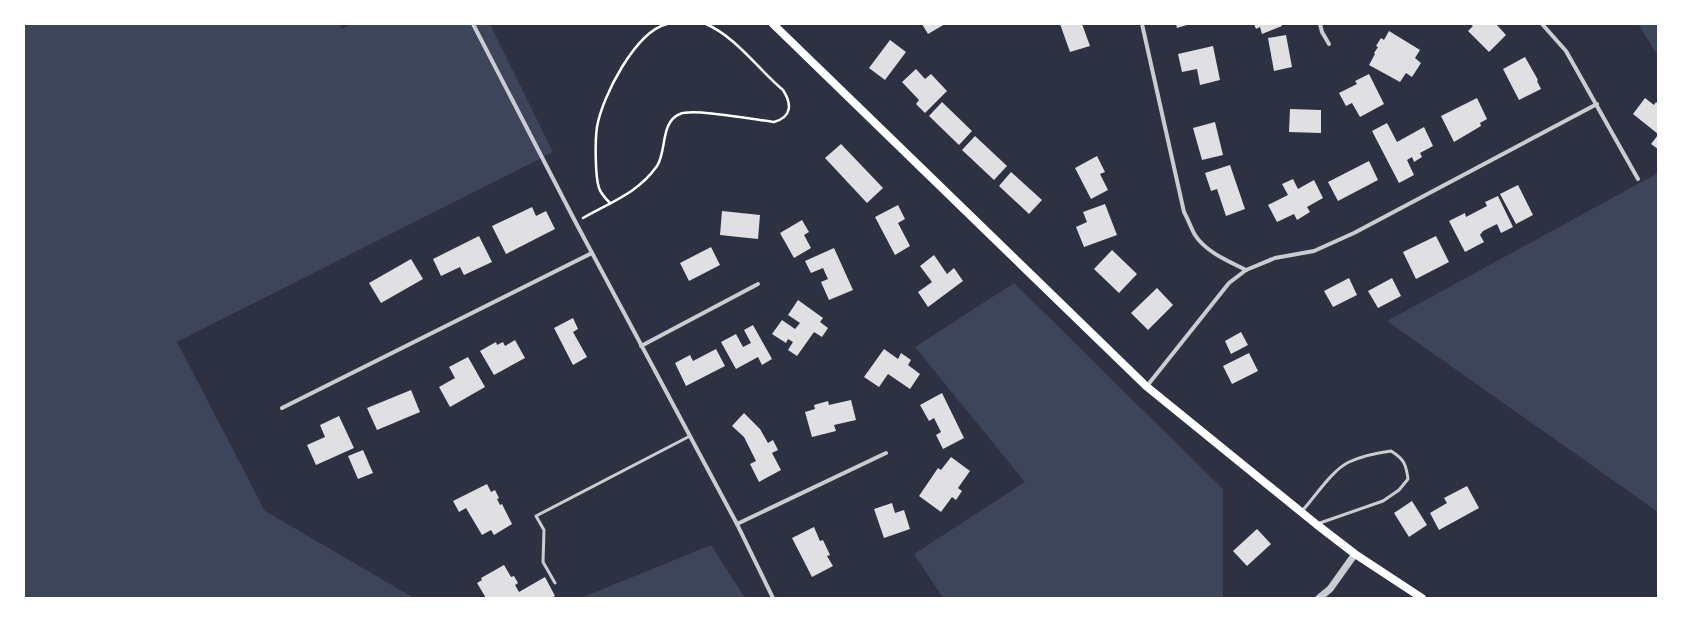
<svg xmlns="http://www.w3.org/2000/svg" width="1682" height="622" viewBox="0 0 1682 622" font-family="'Nunito Sans',sans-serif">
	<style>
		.green { fill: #3c4559 }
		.building { fill: #e0e0e3 }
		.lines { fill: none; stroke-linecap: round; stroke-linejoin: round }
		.path { stroke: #fff; stroke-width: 2.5 }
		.service { stroke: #caccd0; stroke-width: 3 }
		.minor { stroke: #caccd0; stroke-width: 4 }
		.tertiary { stroke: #caccd0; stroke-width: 7 }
		.secondary { stroke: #fff; stroke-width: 8 }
	</style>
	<rect width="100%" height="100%" fill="#2d3142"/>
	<g class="green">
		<polygon points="24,24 340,24 342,29 351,24 490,24 553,152 177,342 265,511 414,598 24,598"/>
		<polygon points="1638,24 1658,24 1658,56"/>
		<polygon points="1658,173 1658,512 1387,321"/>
		<polygon points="1014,283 1223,489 1223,598 943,598 914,554 1025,482 915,347"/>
		<polygon points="711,545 745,598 581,598"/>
	</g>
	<g class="building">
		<polygon points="922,24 945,24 928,34"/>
		<polygon points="1060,24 1082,24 1090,46 1070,52"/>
		<polygon points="1176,24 1190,24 1177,28"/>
		<polygon points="1254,24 1281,24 1282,26 1262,34 1260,27 1256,29"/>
		<polygon points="1470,24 1496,24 1506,35 1489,52 1468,31 1473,26"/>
		<polygon points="1389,31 1420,50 1415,58 1421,63 1412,77 1406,73 1400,82 1369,65 1375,54 1374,53 1378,47 1376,46 1381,38 1384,40"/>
		<polygon points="1286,35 1292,67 1274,71 1268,38"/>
		<polygon points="890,40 906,52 885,80 869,68"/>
		<polygon points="1213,46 1220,80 1200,85 1197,69 1182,72 1178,54"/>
		<polygon points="1525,57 1538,80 1537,81 1541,89 1519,100 1503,69"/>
		<polygon points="916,69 925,79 931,74 947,91 925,113 916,104 919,100 902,82"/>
		<polygon points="1369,74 1384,104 1360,117 1352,103 1346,106 1339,93 1357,84 1355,81"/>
		<polygon points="1477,98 1487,119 1480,123 1481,126 1454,142 1441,116"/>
		<polygon points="1645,98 1654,105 1656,102 1658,104 1658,134 1633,114"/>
		<polygon points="942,102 972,131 959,145 929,116"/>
		<polygon points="1290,109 1321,110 1321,133 1289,132"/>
		<polygon points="1215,122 1223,155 1202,160 1193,128"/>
		<polygon points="1387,123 1397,142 1424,127 1433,146 1420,153 1422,157 1414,162 1412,157 1407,160 1414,175 1399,183 1372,131"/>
		<polygon points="1658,135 1658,149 1651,144"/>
		<polygon points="975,136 1007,166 994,180 962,150"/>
		<polygon points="841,144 883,188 867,203 825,158"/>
		<polygon points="1097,156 1105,172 1100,174 1108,190 1091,199 1075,168"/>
		<polygon points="1369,161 1378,180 1338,201 1328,182"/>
		<polygon points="1230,165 1245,209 1226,216 1217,189 1211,191 1205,173"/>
		<polygon points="1011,172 1042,200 1029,214 999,186"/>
		<polygon points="1293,179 1298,189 1314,180 1323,198 1307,207 1310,212 1297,220 1294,214 1277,222 1268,205 1288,195 1282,184"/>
		<polygon points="1518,185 1533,215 1516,224 1500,194"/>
		<polygon points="1498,196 1513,227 1501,233 1497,224 1483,231 1480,235 1484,242 1465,252 1449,221 1465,213 1466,217 1487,206 1485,202"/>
		<polygon points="1105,204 1117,235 1084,247 1076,227 1087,222 1083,212"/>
		<polygon points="898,205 905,219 898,223 910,246 895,255 875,217"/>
		<polygon points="532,207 536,216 546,211 555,229 506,254 492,226"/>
		<polygon points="722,211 760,215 758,239 720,235"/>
		<polygon points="802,220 809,232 804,235 811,248 794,258 780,233"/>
		<polygon points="479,236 492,262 464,275 460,267 441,276 433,259"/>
		<polygon points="1436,236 1449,262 1416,279 1403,252"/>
		<polygon points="711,247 720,265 689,281 680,263"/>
		<polygon points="834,248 853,290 829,300 821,282 828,279 823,268 811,273 805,261"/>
		<polygon points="1112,250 1137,274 1119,293 1094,269"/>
		<polygon points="934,255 947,274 954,268 963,281 928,307 918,292 932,282 920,266"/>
		<polygon points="411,259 423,279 381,303 369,283"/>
		<polygon points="1349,278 1357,295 1333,307 1324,291"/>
		<polygon points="1392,278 1401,296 1378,308 1368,291"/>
		<polygon points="1157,288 1173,305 1148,330 1131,313"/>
		<polygon points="798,300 823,318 820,322 828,328 822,337 814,332 797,356 788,350 793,342 788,339 786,343 772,334 782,320 795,329 800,323 788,315"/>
		<polygon points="573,318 578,329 573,332 587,357 573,365 554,328"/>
		<polygon points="753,325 772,359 762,365 758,357 736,369 721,342 736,334 743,347 751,343 744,330"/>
		<polygon points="1241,332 1248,345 1231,354 1225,341"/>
		<polygon points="515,340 525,358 494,375 480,351 496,342 497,345 503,342 505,346"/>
		<polygon points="716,349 725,366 686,386 675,363 690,355 693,361"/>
		<polygon points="884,349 898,359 901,353 911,360 908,365 920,374 910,389 888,374 879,387 864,377"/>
		<polygon points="1249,353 1258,371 1232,384 1223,366"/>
		<polygon points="468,357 485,387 450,407 439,387 455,378 449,367"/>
		<polygon points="411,390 420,412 377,430 367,408"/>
		<polygon points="942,393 964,438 943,449 936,435 941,432 934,418 929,421 920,405"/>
		<polygon points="851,400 856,420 834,425 836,431 812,437 805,412 815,409 814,405 828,401 829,405"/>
		<polygon points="744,413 760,429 768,443 773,440 778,450 772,453 781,470 759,482 750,464 756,461 744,437 732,426"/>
		<polygon points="339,416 354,448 316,465 307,445 325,437 320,425"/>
		<polygon points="363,450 373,473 358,479 348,456"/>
		<polygon points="951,457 970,471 958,488 962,491 956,500 952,497 941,512 919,496 938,468 941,470"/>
		<polygon points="487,484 491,492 495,490 499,498 497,499 500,505 502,504 512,524 494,535 491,530 482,535 466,508 459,512 453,501"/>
		<polygon points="1467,486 1479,508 1439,530 1430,513 1447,503 1444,498"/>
		<polygon points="1412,501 1427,525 1409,537 1394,513"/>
		<polygon points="892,503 895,513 904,510 910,529 884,538 874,509"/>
		<polygon points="814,527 820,541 823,540 830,555 827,556 833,566 812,577 792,538"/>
		<polygon points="1257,529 1271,544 1247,566 1233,551"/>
		<polygon points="504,565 511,577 514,576 518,583 515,585 519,592 545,577 555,596 551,598 486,598 477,583 482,580 481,578"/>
	</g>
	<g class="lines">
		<g class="path">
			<path d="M610,203C606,199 601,194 599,188C595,176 595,140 597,127C602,97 635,32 667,24"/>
			<path d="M583,218C611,202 638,193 657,166C667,151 660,122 680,114C693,108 756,120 774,122C792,117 792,104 783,90C758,69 736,37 706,24"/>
		</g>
		<g class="service">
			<path d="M1302,511C1315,497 1332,470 1349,462C1362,456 1376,453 1391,451C1404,459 1406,464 1408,479L1399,490L1383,501L1317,524"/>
			<polyline points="555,583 543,562 544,530 536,516 690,436"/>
		</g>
		<g class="minor">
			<polyline points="473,24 576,223 737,524 773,598"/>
			<path d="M1142,24L1184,212C1188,219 1191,228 1195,235C1206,252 1228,261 1246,270"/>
			<polyline points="1320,24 1322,32 1329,44"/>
			<polyline points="1542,24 1566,51 1638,179"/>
			<polyline points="641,346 758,284"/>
			<polyline points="1147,386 1229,283 1246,270 1275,258 1314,251 1354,233 1597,104"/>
			<polyline points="282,408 592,253"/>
			<polyline points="737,524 886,453"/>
		</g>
		<polyline class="tertiary" points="1319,598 1330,589 1355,554"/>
		<polyline class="secondary" points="773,24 1146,386 1316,524 1355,554 1422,598"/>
	</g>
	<rect width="1682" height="622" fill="none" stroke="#ffffff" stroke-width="50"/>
</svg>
